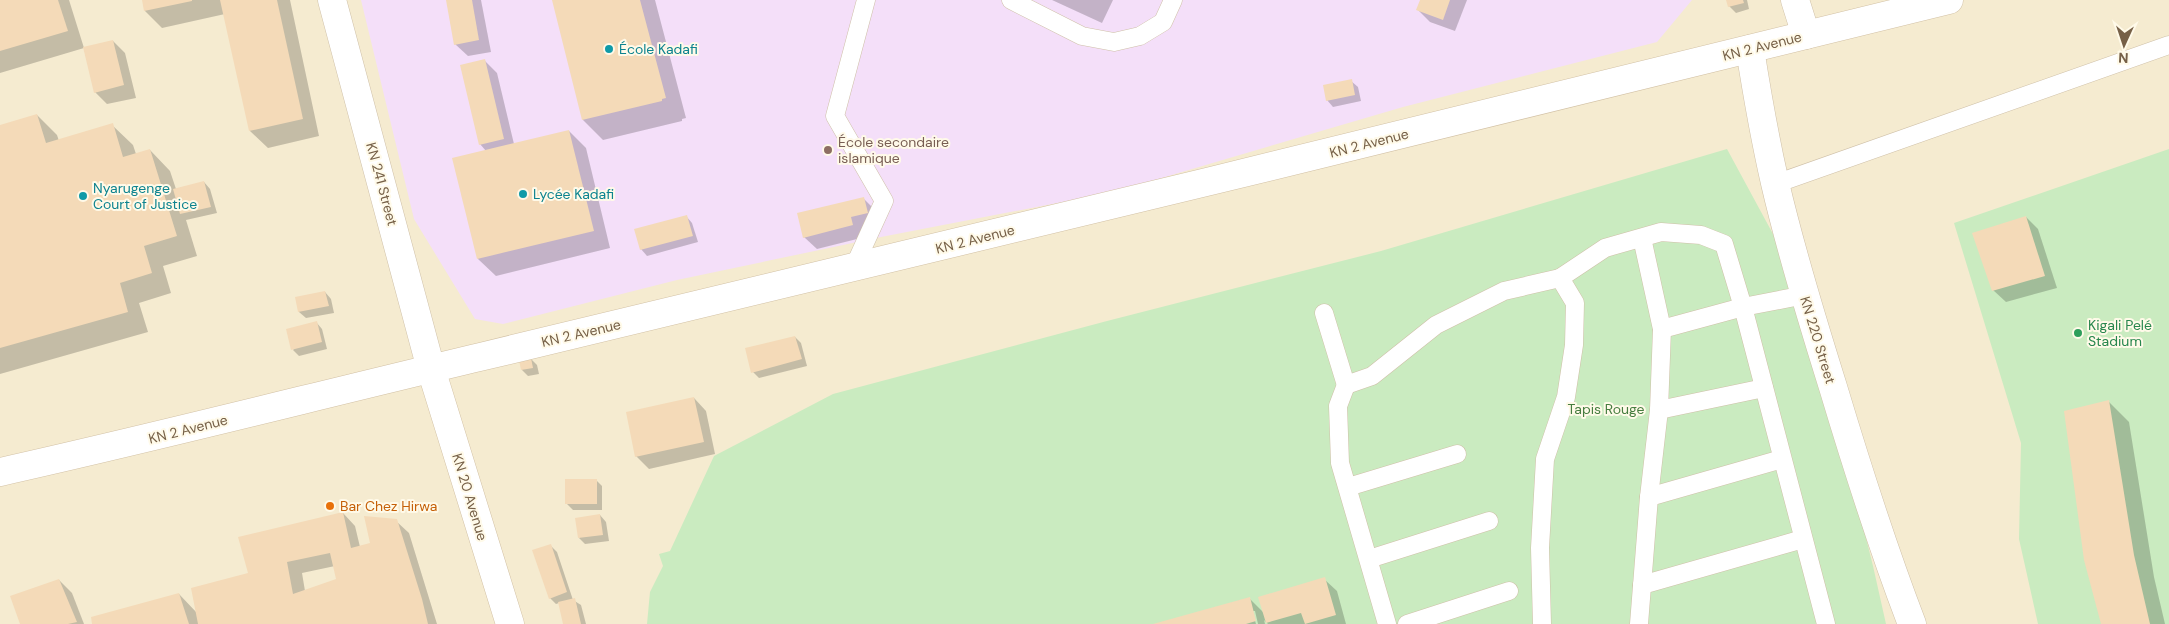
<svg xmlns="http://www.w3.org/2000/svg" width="2169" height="624" viewBox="0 0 2169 624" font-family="'DM Sans',sans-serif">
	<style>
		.residential { fill: #f5ebd0 }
		.education { fill: #f4dff9 }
		.green { fill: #caebc0 }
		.shadow { fill: #0003; fill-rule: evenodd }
		.building { fill: #f4dab8; fill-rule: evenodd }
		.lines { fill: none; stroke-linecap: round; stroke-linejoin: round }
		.lane-casing { stroke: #cfc0a8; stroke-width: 19 }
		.street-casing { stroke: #cfc0a8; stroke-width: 29 }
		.secondary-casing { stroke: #d2c1a5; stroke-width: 29 }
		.lane { stroke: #fff; stroke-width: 18 }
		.street { stroke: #fff; stroke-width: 28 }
		.secondary { stroke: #fff; stroke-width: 28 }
		.culture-dot { fill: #0f9aa8; stroke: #fffae9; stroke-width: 2 }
		.education-dot { fill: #8d6e63; stroke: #fffae9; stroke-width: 2 }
		.leisure-dot { fill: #2e9e5b; stroke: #fffae9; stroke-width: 2 }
		.food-dot { fill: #e8710a; stroke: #fffae9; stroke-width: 2 }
		.labels { text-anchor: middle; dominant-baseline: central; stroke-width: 4; stroke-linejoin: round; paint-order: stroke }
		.street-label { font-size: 14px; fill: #766047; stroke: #fffae9 }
		.culture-label { font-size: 14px; fill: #0d838f; stroke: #fffae9; text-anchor: start }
		.education-label { font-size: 14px; fill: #785e54; stroke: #fffae9; text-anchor: start }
		.leisure-label { font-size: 14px; fill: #27864d; stroke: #fffae9; text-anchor: start }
		.park-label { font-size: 14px; fill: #467d3f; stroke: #fffae9 }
		.food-label { font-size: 14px; fill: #c56008; stroke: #fffae9; text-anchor: start }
	</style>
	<rect width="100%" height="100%" fill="#fdf7e2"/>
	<rect class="residential" x="0" y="0" width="2169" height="624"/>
	<polygon class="education" points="361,0 1692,0 1657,42 1403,107 1114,192 881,237 677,280 503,324 475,319 414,219"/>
	<g class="green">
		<polygon points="1727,149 1773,234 1829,390 1873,566 1886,624 647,624 650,592 663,566 659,554 670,551 714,456 833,394 1107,321 1381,251"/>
		<polygon points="2169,149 2169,624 2038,624 2019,539 2021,443 1954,223"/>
	</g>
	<g class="shadow">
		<polygon points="0,0 69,0 84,48 113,41 125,53 136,98 107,104 95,92 84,48 0,73"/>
		<polygon points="143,0 290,0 319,136 268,148 250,131 225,14 162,28 145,11"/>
		<polygon points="447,0 481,0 491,52 468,56 455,44"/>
		<polygon points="554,0 655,0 686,118 682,119 682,121 603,140 583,120"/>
		<polygon points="1052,0 1113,0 1102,23"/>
		<polygon points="1421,0 1467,0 1455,31 1430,22 1418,10"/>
		<polygon points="1728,0 1747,0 1749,9 1736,13 1729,6"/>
		<polygon points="484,60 497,73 514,144 569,131 586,148 610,248 496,276 478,259 486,151 480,144"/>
		<polygon points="1351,81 1358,87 1361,101 1333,107 1327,100"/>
		<polygon points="37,115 57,135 59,141 112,125 133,145 136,154 150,150 170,171 176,189 204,182 210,189 217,213 186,220 197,256 163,266 171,293 139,303 148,332 0,374 0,126"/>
		<polygon points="863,198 876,211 865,237 817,249 804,237"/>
		<polygon points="686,216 692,223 698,242 647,256 641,249"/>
		<polygon points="2026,217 2038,229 2057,288 2006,302 1993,290"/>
		<polygon points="325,292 331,299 334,313 306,318 299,312 296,298"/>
		<polygon points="316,322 322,329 327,349 299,356 293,350"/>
		<polygon points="795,337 801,343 807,366 759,378 753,372"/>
		<polygon points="531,359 537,365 539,374 528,376 522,370 521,361"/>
		<polygon points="694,398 706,411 715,454 649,469 636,456"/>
		<polygon points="2108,401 2129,422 2154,577 2165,624 2103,624"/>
		<polygon points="596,480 602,486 602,510 573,510 567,504"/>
		<path d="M343,513L355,526L360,547L371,544L396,521L409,533L437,624H94L179,594L197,613L249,574ZM335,566L338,580L305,591L302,573Z"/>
		<polygon points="600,515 606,522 609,541 585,544 579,538"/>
		<polygon points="550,545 557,552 573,600 581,605 586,624 564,624 559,603 556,604 550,598"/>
		<polygon points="1324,579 1337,591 1346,624 1268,624 1264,620 1265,624 1258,624 1255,611 1252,611 1256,624 1156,624 1249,598 1264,613"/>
		<polygon points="59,580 72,593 84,624 22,624"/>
	</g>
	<g class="building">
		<polygon points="0,0 58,0 68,31 0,51"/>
		<polygon points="142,0 192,0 192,1 144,11"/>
		<polygon points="220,0 277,0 303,119 249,131"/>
		<polygon points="446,0 472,0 479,40 454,45"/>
		<polygon points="552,0 640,0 666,98 662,99 662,101 582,120"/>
		<polygon points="1420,0 1450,0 1443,20 1416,10"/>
		<polygon points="1726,0 1743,0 1744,3 1728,7"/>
		<polygon points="113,40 124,85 94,93 83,47"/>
		<polygon points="485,59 504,139 479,145 460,65"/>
		<polygon points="1352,79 1355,95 1326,101 1323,85"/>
		<polygon points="37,114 46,143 113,123 123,157 150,149 177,236 144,246 152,273 120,283 128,312 0,348 0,125"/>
		<polygon points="569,130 594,231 477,259 452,158"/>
		<polygon points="204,181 211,207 180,214 173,189"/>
		<polygon points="864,197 868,213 851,217 853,225 803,238 797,213"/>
		<polygon points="687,215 693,236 640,250 634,229"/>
		<polygon points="2026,216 2045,276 1992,291 1972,233"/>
		<polygon points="325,291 329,306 298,312 295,297"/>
		<polygon points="317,321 322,342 291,350 286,329"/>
		<polygon points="795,336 802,359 751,373 745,348"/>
		<polygon points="531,358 533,368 521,370 519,360"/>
		<polygon points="694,397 704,442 635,457 626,412"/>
		<polygon points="2109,400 2134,555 2150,624 2101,624 2084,560 2064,411"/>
		<rect x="565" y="479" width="32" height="25"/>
		<path d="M343,512L351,548L370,543L364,516L397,519L422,599L428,624H198L191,588L248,573L238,537ZM330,553L336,579L293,594L287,562Z"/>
		<polygon points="600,514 603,535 578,538 575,518"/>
		<polygon points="551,544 567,592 549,599 532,550"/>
		<polygon points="1325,577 1336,615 1305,624 1301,613 1266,623 1258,597"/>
		<polygon points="59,579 77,622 68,624 20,624 10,596"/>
		<polygon points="179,593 189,624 92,624 91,617"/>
		<polygon points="1250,597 1256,621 1246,624 1153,624"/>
		<polygon points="575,598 581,624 563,624 558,602"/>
	</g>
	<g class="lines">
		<g class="lane-casing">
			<g id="lane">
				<polyline points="1011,0 1082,36 1114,42 1140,36 1163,22 1173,0"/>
				<polyline points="1775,184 2169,45"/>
				<polyline points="853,269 884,201 835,116 866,0"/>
				<polyline points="1560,278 1605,248 1661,232 1701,235 1724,244 1743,307 1826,624"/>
				<polyline points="1324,313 1346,385 1372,376 1436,325 1504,291 1560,278 1575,303 1574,345 1566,397 1545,459 1540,548 1542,624"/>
				<polyline points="1662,329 1743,307 1805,295"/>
				<polyline points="1346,385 1338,406 1340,463 1387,624"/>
				<polyline points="1659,410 1764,388"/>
				<polyline points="1348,487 1457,454"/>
				<polyline points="1649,497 1782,459"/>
				<polyline points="1369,559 1489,521"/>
				<polyline points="1642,585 1803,539"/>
				<polyline points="1407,624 1509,591"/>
				<polyline points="1639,624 1649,497 1659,410 1662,329 1642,238"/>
			</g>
		</g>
		<g class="street-casing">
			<g id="street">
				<polyline points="332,0 431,369"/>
				<polyline points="1795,0 1806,35"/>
				<path d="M1750,49C1757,94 1765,139 1775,183C1791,252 1812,320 1833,387C1857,467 1882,546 1912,624"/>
			</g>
		</g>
		<g class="secondary-casing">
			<g id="secondary">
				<polyline points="431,369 510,624"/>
				<path d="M0,472C161,436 320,395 480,357C970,241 1460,120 1949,0"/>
			</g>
		</g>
		<use href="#lane" class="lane"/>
		<use href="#street" class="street"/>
		<use href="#secondary" class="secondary"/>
	</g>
	<g class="culture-dot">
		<circle cx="609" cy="49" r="5"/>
		<circle cx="523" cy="194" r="5"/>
		<circle cx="83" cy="196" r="5"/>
	</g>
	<circle class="education-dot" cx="828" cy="150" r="5"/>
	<circle class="leisure-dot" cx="2078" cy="333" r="5"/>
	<circle class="food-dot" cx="330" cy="506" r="5"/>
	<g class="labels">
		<g class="street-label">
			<text transform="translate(1762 46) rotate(-14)">KN 2 Avenue</text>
			<text transform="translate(1369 143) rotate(-14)">KN 2 Avenue</text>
			<text transform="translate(382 184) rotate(75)">KN 241 Street</text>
			<text transform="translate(975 239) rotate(-14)">KN 2 Avenue</text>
			<text transform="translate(581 333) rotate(-13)">KN 2 Avenue</text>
			<text transform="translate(1818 340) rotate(73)">KN 220 Street</text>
			<text transform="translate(188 429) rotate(-14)">KN 2 Avenue</text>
			<text transform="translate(470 497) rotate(73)">KN 20 Avenue</text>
		</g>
		<g class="culture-label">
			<text x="619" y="49">École Kadafi</text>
			<text x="93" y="188">Nyarugenge<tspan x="93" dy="16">Court of Justice</tspan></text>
			<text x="533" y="194">Lycée Kadafi</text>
		</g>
		<g class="education-label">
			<text x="838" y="142">École secondaire<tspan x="838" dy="16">islamique</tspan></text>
		</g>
		<g class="leisure-label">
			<text x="2088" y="325">Kigali Pelé<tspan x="2088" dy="16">Stadium</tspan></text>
		</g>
		<g class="park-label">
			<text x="1606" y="409">Tapis Rouge</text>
		</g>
		<g class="food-label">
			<text x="340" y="506">Bar Chez Hirwa</text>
		</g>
	</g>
	<g transform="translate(2124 45) rotate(183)" stroke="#fffae9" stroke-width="4" paint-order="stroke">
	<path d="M0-4L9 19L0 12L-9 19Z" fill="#766047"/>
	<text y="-8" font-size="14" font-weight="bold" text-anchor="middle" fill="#766047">N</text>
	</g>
</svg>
